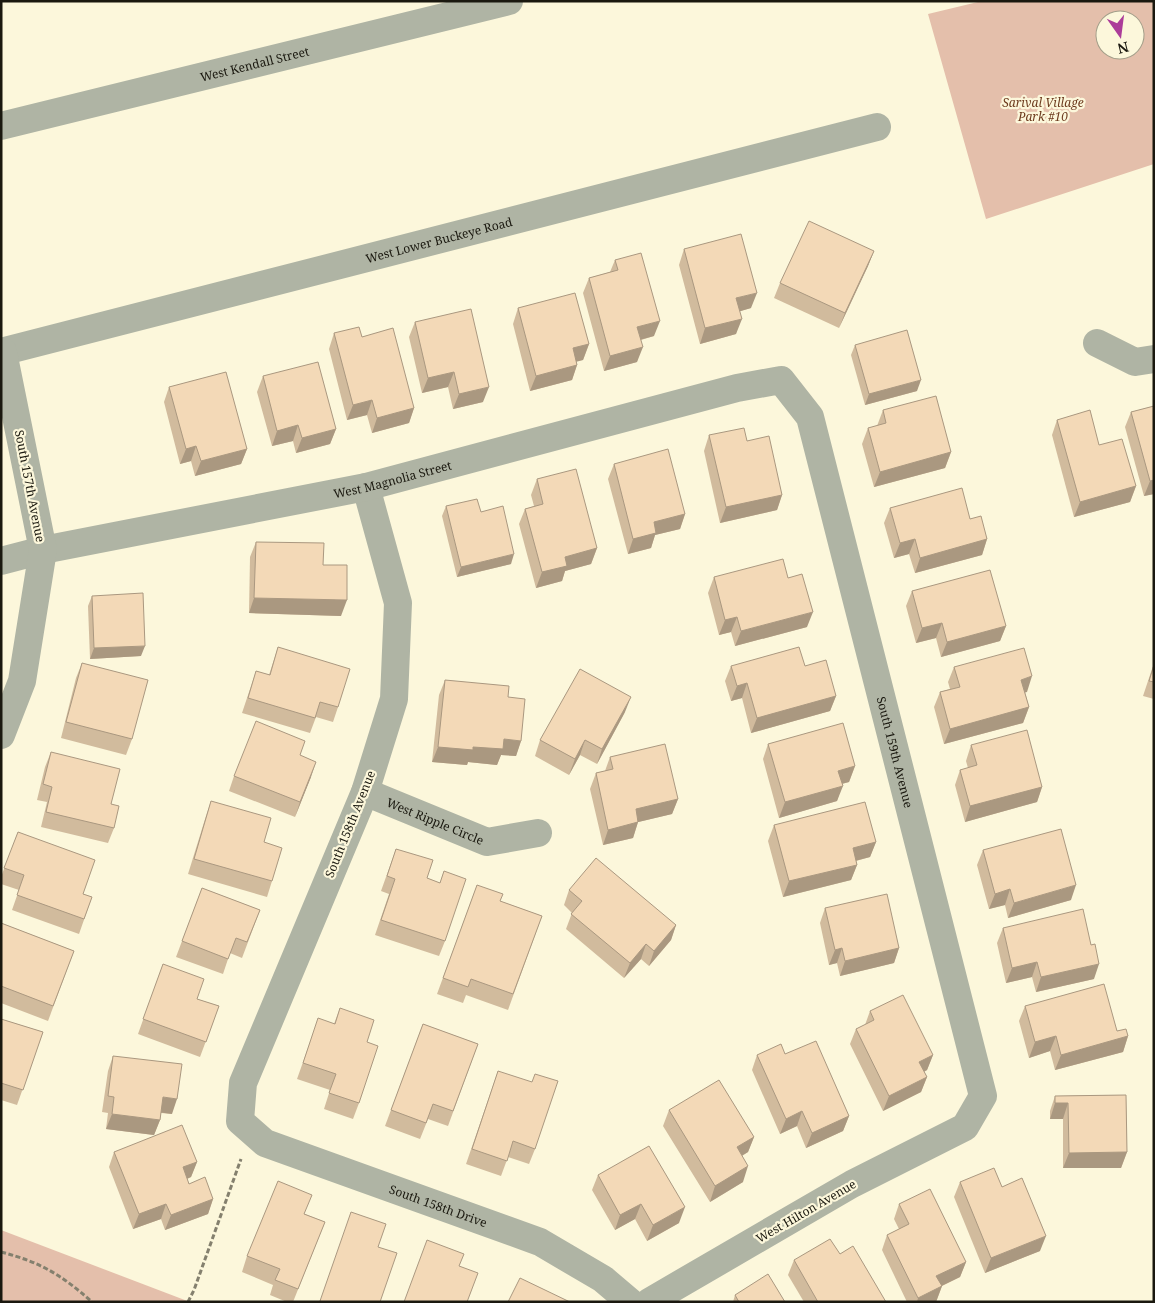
<svg xmlns="http://www.w3.org/2000/svg" width="1155" height="1303" viewBox="0 0 1155 1303" font-family="'Noto Serif',serif">
	<style>
		.green { fill: #e4bfab; fill-rule: evenodd }
		.lines { fill: none; stroke-linecap: round; stroke-linejoin: round }
		.path { stroke: #84806e; stroke-width: 3; stroke-dasharray: 5 2.5; stroke-linecap: butt }
		.minor { stroke: #afb4a4; stroke-width: 28 }
		.wall { fill: #d1bb9d }
		.shaded-wall { fill: #aa9880 }
		.building { fill: #f3d9b7; stroke: #aa9880 }
		.labels { text-anchor: middle; dominant-baseline: central; stroke-width: 4.5; stroke-linejoin: round; paint-order: stroke }
		.street-label { font-size: 12px; fill: #1a180f; stroke: #fcf7db }
		.park-label { font-size: 12px; font-style: italic; fill: #6d3b1e; stroke: #fcf7db }
	</style>
	<rect width="100%" height="100%" fill="#fcf7db"/>
	<g class="green">
		<path d="M982,1H1154V164L986,219L928,14ZM1105,20H1135V50H1105Z"/>
		<polygon points="1,1230 190,1302 1,1302"/>
	</g>
	<g class="lines">
		<g class="path">
			<path d="M1,1252C40,1262 62,1275 92,1302"/>
			<polyline points="188,1302 194,1290 241,1159"/>
		</g>
		<g class="minor">
			<path id="s1" d="M1,126L509,1"/>
			<polyline points="1097,343 1135,362 1154,359"/>
			<path id="s2" d="M1,352L877,127"/>
			<path id="s3" d="M366,487L398,603L394,699L365,792L243,1083L240,1121L265,1143L540,1242L603,1279L630,1302"/>
			<path id="s4" d="M1,561L43,550L366,487L737,388L781,380L810,417L983,1096L965,1127L852,1184L649,1302"/>
			<polyline points="1,735 22,681 43,550 3,352"/>
			<path id="s5" d="M365,792L487,842L538,833"/>
		</g>
	</g>
	<g class="wall">
		<polygon points="684,249 751,308 740,311 736,334 700,344 679,265"/>
		<polygon points="874,251 868,266 839,328 774,298 780,283"/>
		<polygon points="615,260 654,336 641,340 637,362 604,371 583,293 589,278 610,272"/>
		<polygon points="518,308 589,344 583,360 576,361 577,365 572,380 530,391 513,324"/>
		<polygon points="415,322 483,402 453,409 448,387 422,393 409,337"/>
		<polygon points="334,333 362,337 414,408 409,423 372,433 367,415 347,420 329,349"/>
		<polygon points="855,345 917,391 865,405 851,355"/>
		<polygon points="263,376 336,429 330,444 296,453 293,441 272,446 257,392"/>
		<polygon points="169,387 247,449 241,464 195,476 191,461 180,464 164,402"/>
		<polygon points="1154,406 1154,494 1144,496 1125,427 1131,412"/>
		<polygon points="883,410 951,452 945,468 874,487 862,444 868,428 877,426"/>
		<polygon points="1057,420 1099,445 1136,486 1130,502 1074,517 1052,435"/>
		<polygon points="709,435 747,441 782,495 777,510 720,523 704,451"/>
		<polygon points="614,464 685,514 680,529 655,535 651,548 628,554 608,479"/>
		<polygon points="537,479 597,548 591,564 565,571 562,581 536,588 519,524 525,509 534,506 531,495"/>
		<polygon points="446,506 481,512 511,564 457,577 442,516"/>
		<polygon points="890,508 970,519 987,539 982,555 915,573 909,554 894,558 884,523"/>
		<polygon points="256,542 323,565 341,616 249,613 250,557"/>
		<polygon points="714,577 788,578 807,627 735,646 731,632 719,635 708,593"/>
		<polygon points="912,591 1006,626 1000,641 941,657 936,638 916,643 906,606"/>
		<polygon points="92,596 141,656 90,659 88,606"/>
		<polygon points="278,647 338,707 333,722 316,717 310,733 242,713 256,671 269,675"/>
		<polygon points="82,663 132,739 126,755 61,738 76,678"/>
		<polygon points="1154,663 1154,699 1143,696"/>
		<polygon points="731,666 805,666 836,696 830,711 751,733 742,698 731,701 725,681"/>
		<polygon points="954,667 1027,692 1025,692 1029,707 1023,723 944,744 934,707 940,692 950,689 948,682"/>
		<polygon points="445,680 508,697 521,741 516,756 501,755 497,765 468,762 467,765 432,762 439,695"/>
		<polygon points="625,712 597,764 580,755 569,775 535,756 540,740"/>
		<polygon points="768,744 855,766 849,782 842,784 837,801 779,818 763,759"/>
		<polygon points="971,745 1042,787 1037,802 965,822 955,785 960,770 968,768 966,761"/>
		<polygon points="51,752 111,804 114,828 108,843 41,827 47,802 37,800 45,767"/>
		<polygon points="300,755 311,777 295,817 229,791 234,776"/>
		<polygon points="610,757 678,799 672,814 638,822 633,838 603,845 590,789 596,773 605,771"/>
		<polygon points="211,801 264,842 272,881 267,897 188,874 206,816"/>
		<polygon points="774,825 876,842 870,857 856,861 857,865 851,880 783,897 768,841"/>
		<polygon points="18,832 83,894 92,897 79,934 12,910 19,890 1,884 1,877"/>
		<polygon points="396,849 427,878 440,883 444,871 445,941 439,956 375,935 389,894 381,891"/>
		<polygon points="983,850 1071,900 1008,918 1005,905 989,909 977,865"/>
		<polygon points="477,885 500,901 542,916 508,1010 466,995 463,1003 437,994"/>
		<polygon points="202,888 260,910 242,958 230,953 223,974 176,957"/>
		<polygon points="569,890 676,925 671,940 649,966 641,959 624,978 566,929 572,913 564,905"/>
		<polygon points="825,908 899,948 894,963 840,976 837,963 829,965 820,923"/>
		<polygon points="1,923 74,951 48,1021 1,1003"/>
		<polygon points="1003,928 1091,945 1094,979 1036,992 1032,977 1006,983 997,943"/>
		<polygon points="163,964 197,999 219,1006 200,1057 138,1034"/>
		<polygon points="1025,1006 1117,1031 1128,1036 1123,1052 1055,1070 1050,1051 1029,1058 1019,1021"/>
		<polygon points="340,1008 367,1042 359,1103 353,1119 324,1109 330,1090 297,1079 313,1034 334,1024"/>
		<polygon points="870,1011 933,1055 927,1070 924,1072 927,1077 921,1092 883,1111 850,1044 856,1029 865,1025"/>
		<polygon points="1,1019 43,1032 17,1105 1,1100"/>
		<polygon points="423,1024 478,1044 448,1126 428,1119 420,1139 385,1126"/>
		<polygon points="785,1054 849,1116 843,1131 806,1148 797,1126 780,1134 752,1070 757,1055"/>
		<polygon points="113,1056 172,1114 161,1113 160,1120 154,1135 106,1129 108,1113 102,1112 108,1071"/>
		<polygon points="498,1071 535,1149 529,1164 508,1157 501,1176 466,1164"/>
		<polygon points="1126,1095 1127,1152 1121,1168 1063,1168 1063,1119 1050,1119 1050,1111 1055,1096"/>
		<polygon points="669,1110 754,1137 748,1152 742,1156 743,1182 710,1202 663,1126"/>
		<polygon points="114,1152 197,1162 191,1177 187,1179 189,1184 213,1199 208,1214 165,1230 161,1219 133,1229 109,1167"/>
		<polygon points="598,1175 679,1223 647,1241 635,1219 615,1230 592,1190"/>
		<polygon points="960,1182 1002,1187 1040,1251 985,1273 954,1197"/>
		<polygon points="899,1204 966,1262 960,1277 942,1286 936,1302 907,1302 882,1250 887,1235 899,1229 894,1219"/>
		<polygon points="305,1214 325,1222 293,1302 287,1302 270,1295 273,1285 242,1272 247,1256"/>
		<polygon points="794,1260 886,1302 804,1302 788,1275"/>
		<polygon points="735,1295 785,1302 733,1302"/>
	</g>
	<g class="shaded-wall">
		<polygon points="874,251 868,266 839,328 845,313"/>
		<polygon points="757,293 751,308 731,314 736,298"/>
		<polygon points="742,319 736,334 700,344 705,328"/>
		<polygon points="660,321 654,336 632,342 637,327"/>
		<polygon points="589,344 583,360 568,364 573,348"/>
		<polygon points="643,347 637,362 604,371 610,356"/>
		<polygon points="577,365 572,380 530,391 536,376"/>
		<polygon points="454,372 448,387 422,393 428,378"/>
		<polygon points="921,380 917,391 865,405 869,394"/>
		<polygon points="489,387 483,402 453,409 459,394"/>
		<polygon points="372,400 367,415 347,420 353,405"/>
		<polygon points="414,408 409,423 372,433 377,418"/>
		<polygon points="298,425 293,441 272,446 277,431"/>
		<polygon points="336,429 330,444 296,453 302,438"/>
		<polygon points="196,446 191,461 180,464 186,449"/>
		<polygon points="247,449 241,464 195,476 201,461"/>
		<polygon points="951,452 945,468 874,487 880,472"/>
		<polygon points="1154,480 1154,494 1144,496 1150,481"/>
		<polygon points="1136,486 1130,502 1074,517 1080,502"/>
		<polygon points="782,495 777,510 720,523 726,507"/>
		<polygon points="685,514 680,529 655,535 651,548 628,554 633,539 654,522"/>
		<polygon points="915,539 909,554 894,558 900,543"/>
		<polygon points="987,539 982,555 915,573 920,558"/>
		<polygon points="597,548 591,564 565,571 562,581 536,588 542,572 565,557"/>
		<polygon points="514,554 511,564 457,577 461,567"/>
		<polygon points="254,598 347,600 341,616 249,613"/>
		<polygon points="813,612 807,627 735,646 741,631"/>
		<polygon points="737,617 731,632 719,635 725,620"/>
		<polygon points="942,623 936,638 916,643 922,628"/>
		<polygon points="1006,626 1000,641 941,657 947,642"/>
		<polygon points="145,646 141,656 90,659 94,648"/>
		<polygon points="1032,676 1027,692 1016,695 1021,680"/>
		<polygon points="747,683 742,698 731,701 737,686"/>
		<polygon points="836,696 830,711 751,733 757,718"/>
		<polygon points="631,697 625,712 597,764 602,749"/>
		<polygon points="1029,707 1023,723 944,744 950,729"/>
		<polygon points="504,739 521,741 516,756 501,755 497,765 468,762 467,765 432,762 438,747 473,747"/>
		<polygon points="585,740 580,755 569,775 575,759"/>
		<polygon points="316,762 311,777 295,817 300,802"/>
		<polygon points="855,766 849,782 833,786 838,771"/>
		<polygon points="843,786 837,801 779,818 785,802"/>
		<polygon points="1042,787 1037,802 965,822 970,806"/>
		<polygon points="678,799 672,814 630,824 636,809"/>
		<polygon points="638,822 633,838 603,845 608,830"/>
		<polygon points="876,842 870,857 847,863 853,848"/>
		<polygon points="857,865 851,880 783,897 789,881"/>
		<polygon points="1076,885 1071,900 1008,918 1014,903"/>
		<polygon points="1010,889 1005,905 989,909 995,894"/>
		<polygon points="676,925 671,940 649,966 654,951"/>
		<polygon points="646,944 641,959 624,978 630,963"/>
		<polygon points="842,948 837,963 829,965 835,950"/>
		<polygon points="899,948 894,963 840,976 845,961"/>
		<polygon points="1037,962 1032,977 1006,983 1012,968"/>
		<polygon points="1099,964 1094,979 1036,992 1041,977"/>
		<polygon points="1056,1036 1050,1051 1029,1058 1035,1042"/>
		<polygon points="1128,1036 1123,1052 1055,1070 1061,1055"/>
		<polygon points="933,1055 927,1070 914,1077 919,1062"/>
		<polygon points="927,1077 921,1092 883,1111 889,1096"/>
		<polygon points="163,1097 177,1099 172,1114 157,1112"/>
		<polygon points="1055,1103 1068,1103 1063,1119 1050,1119"/>
		<polygon points="802,1111 797,1126 780,1134 786,1119"/>
		<polygon points="112,1114 160,1120 154,1135 106,1129"/>
		<polygon points="849,1116 843,1131 806,1148 812,1133"/>
		<polygon points="754,1137 748,1152 731,1162 737,1147"/>
		<polygon points="1127,1152 1121,1168 1063,1168 1069,1153"/>
		<polygon points="197,1162 191,1177 177,1183 183,1167"/>
		<polygon points="748,1166 743,1182 710,1202 715,1186"/>
		<polygon points="213,1199 208,1214 165,1230 171,1215"/>
		<polygon points="166,1204 161,1219 133,1229 139,1214"/>
		<polygon points="641,1204 635,1219 615,1230 620,1215"/>
		<polygon points="685,1207 679,1223 647,1241 653,1225"/>
		<polygon points="1046,1236 1040,1251 985,1273 991,1258"/>
		<polygon points="966,1262 960,1277 931,1291 936,1276"/>
		<polygon points="942,1286 936,1302 917,1302 918,1298"/>
	</g>
	<g class="building">
		<polygon points="809,221 874,251 845,313 780,283"/>
		<polygon points="741,234 757,293 736,298 742,319 705,328 684,249"/>
		<polygon points="641,253 660,321 637,327 643,347 610,356 589,278 618,270 615,260"/>
		<polygon points="575,293 589,344 573,348 577,365 536,376 518,308"/>
		<polygon points="471,309 489,387 459,394 454,372 428,378 415,322"/>
		<polygon points="359,327 362,337 393,328 414,408 377,418 372,400 353,405 334,333"/>
		<polygon points="907,330 921,380 869,394 855,345"/>
		<polygon points="318,362 336,429 302,438 298,425 277,431 263,376"/>
		<polygon points="226,372 247,449 201,461 196,446 186,449 169,387"/>
		<polygon points="936,396 951,452 880,472 868,428 886,423 883,410"/>
		<polygon points="1154,406 1154,480 1150,481 1131,412"/>
		<polygon points="1090,410 1099,445 1122,439 1136,486 1080,502 1057,420"/>
		<polygon points="744,428 747,441 769,436 782,495 726,507 709,435"/>
		<polygon points="668,449 685,514 654,522 656,533 633,539 614,464"/>
		<polygon points="576,469 597,548 565,557 567,566 542,572 525,509 543,504 537,479"/>
		<polygon points="962,488 970,519 981,516 987,539 920,558 915,539 900,543 890,508"/>
		<polygon points="477,499 481,512 503,506 514,554 461,567 446,506"/>
		<polygon points="256,542 324,543 323,565 347,565 347,600 254,598"/>
		<polygon points="783,559 788,578 802,574 813,612 741,631 737,617 725,620 714,577"/>
		<polygon points="990,570 1006,626 947,642 942,623 922,628 912,591"/>
		<polygon points="143,593 145,646 94,648 92,596"/>
		<polygon points="278,647 350,669 338,707 320,702 315,718 248,698 256,671 270,675"/>
		<polygon points="799,647 805,666 826,660 836,696 757,718 747,683 737,686 731,666"/>
		<polygon points="1024,648 1032,676 1021,680 1029,707 950,729 940,692 960,687 954,667"/>
		<polygon points="82,663 148,680 132,739 66,722"/>
		<polygon points="1154,665 1154,682 1149,681"/>
		<polygon points="580,669 631,697 602,749 585,740 575,759 540,740"/>
		<polygon points="445,680 509,686 508,697 525,699 521,741 504,739 503,749 473,747 473,750 438,747"/>
		<polygon points="256,721 305,741 300,755 316,762 300,802 234,776"/>
		<polygon points="843,723 855,766 838,771 843,786 785,802 768,744"/>
		<polygon points="1027,730 1042,787 970,806 960,770 977,765 971,745"/>
		<polygon points="665,744 678,799 636,809 638,822 608,830 596,773 613,769 610,757"/>
		<polygon points="51,752 120,769 111,804 119,806 114,828 46,812 52,787 43,784"/>
		<polygon points="211,801 271,818 264,842 282,848 272,881 194,859"/>
		<polygon points="865,802 876,842 853,848 857,865 789,881 774,825"/>
		<polygon points="1061,829 1076,885 1014,903 1010,889 995,894 983,850"/>
		<polygon points="18,832 95,860 83,894 92,897 84,919 17,895 24,875 4,868"/>
		<polygon points="396,849 433,860 427,878 440,883 444,871 466,879 445,941 381,920 395,879 387,876"/>
		<polygon points="596,858 676,925 654,951 646,944 630,963 571,914 582,901 569,890"/>
		<polygon points="477,885 503,894 500,901 542,916 513,994 471,979 468,987 443,978"/>
		<polygon points="202,888 260,910 247,942 236,938 228,959 182,941"/>
		<polygon points="887,894 899,948 845,961 842,948 835,950 825,908"/>
		<polygon points="1083,909 1091,945 1095,944 1099,964 1041,977 1037,962 1012,968 1003,928"/>
		<polygon points="1,923 74,951 53,1006 1,986"/>
		<polygon points="163,964 204,979 197,999 219,1006 206,1042 143,1019"/>
		<polygon points="1104,984 1117,1031 1126,1029 1128,1036 1061,1055 1056,1036 1035,1042 1025,1006"/>
		<polygon points="903,995 933,1055 919,1062 927,1077 889,1096 856,1029 874,1020 870,1011"/>
		<polygon points="340,1008 374,1020 367,1042 378,1046 359,1103 329,1093 336,1074 303,1063 318,1018 335,1024"/>
		<polygon points="1,1019 43,1032 23,1090 1,1083"/>
		<polygon points="423,1024 478,1044 453,1111 433,1104 426,1123 391,1110"/>
		<polygon points="816,1041 849,1116 812,1133 802,1111 786,1119 757,1055 781,1044 785,1054"/>
		<polygon points="113,1056 182,1064 177,1099 163,1097 160,1120 112,1114 114,1097 108,1096"/>
		<polygon points="498,1071 532,1082 535,1074 558,1081 535,1149 513,1141 507,1161 472,1149"/>
		<polygon points="719,1080 754,1137 737,1147 748,1166 715,1186 669,1110"/>
		<polygon points="1126,1095 1127,1152 1069,1153 1068,1103 1055,1103 1055,1096"/>
		<polygon points="182,1125 197,1162 183,1167 189,1184 205,1177 213,1199 171,1215 166,1204 139,1214 114,1152"/>
		<polygon points="649,1146 685,1207 653,1225 641,1204 620,1215 598,1175"/>
		<polygon points="994,1168 1002,1187 1022,1178 1046,1236 991,1258 960,1182"/>
		<polygon points="278,1181 312,1195 304,1214 325,1222 298,1289 275,1280 280,1269 247,1256"/>
		<polygon points="930,1189 966,1262 936,1276 942,1286 918,1298 887,1235 909,1224 899,1204"/>
		<polygon points="351,1212 386,1224 378,1247 397,1253 380,1302 323,1302 320,1301"/>
		<polygon points="830,1239 840,1254 853,1246 886,1302 818,1302 794,1260"/>
		<polygon points="427,1240 464,1254 459,1266 478,1273 467,1302 404,1302"/>
		<polygon points="768,1274 785,1302 739,1302 735,1295"/>
		<polygon points="520,1278 570,1302 508,1302"/>
	</g>
	<g class="labels">
		<g class="street-label">
			<text stroke="none"><textPath href="#s1" startOffset="261">West Kendall Street</textPath></text>
			<text stroke="none"><textPath href="#s2" startOffset="452">West Lower Buckeye Road</textPath></text>
			<text stroke="none"><textPath href="#s4" startOffset="400">West Magnolia Street</textPath></text>
			<text transform="translate(30 486) rotate(79)">South 157th Avenue</text>
			<text stroke="none"><textPath href="#s4" startOffset="1194">South 159th Avenue</textPath></text>
			<text stroke="none"><textPath href="#s5" startOffset="76">West Ripple Circle</textPath></text>
			<text transform="translate(350 824) rotate(-68)">South 158th Avenue</text>
			<text stroke="none"><textPath href="#s3" startOffset="885">South 158th Drive</textPath></text>
			<text transform="translate(806 1211) rotate(-30)">West Hilton Avenue</text>
		</g>
		<g class="park-label">
			<text x="1043" y="102">Sarival Village<tspan x="1043" dy="14">Park #10</tspan></text>
		</g>
	</g>
	<rect width="1155" height="1303" fill="none" stroke="#1a180f" stroke-width="5"/>
	<g transform="translate(1120 35) rotate(166)"><circle r="24" fill="#fcf7db" stroke="#a29e89"/>
	<path d="M0-4L9 19L0 12L-9 19Z" fill="#ac3c99"/>
	<text y="-8" font-size="14" font-weight="bold" text-anchor="middle" fill="#1a180f">N</text>
	</g>
</svg>
